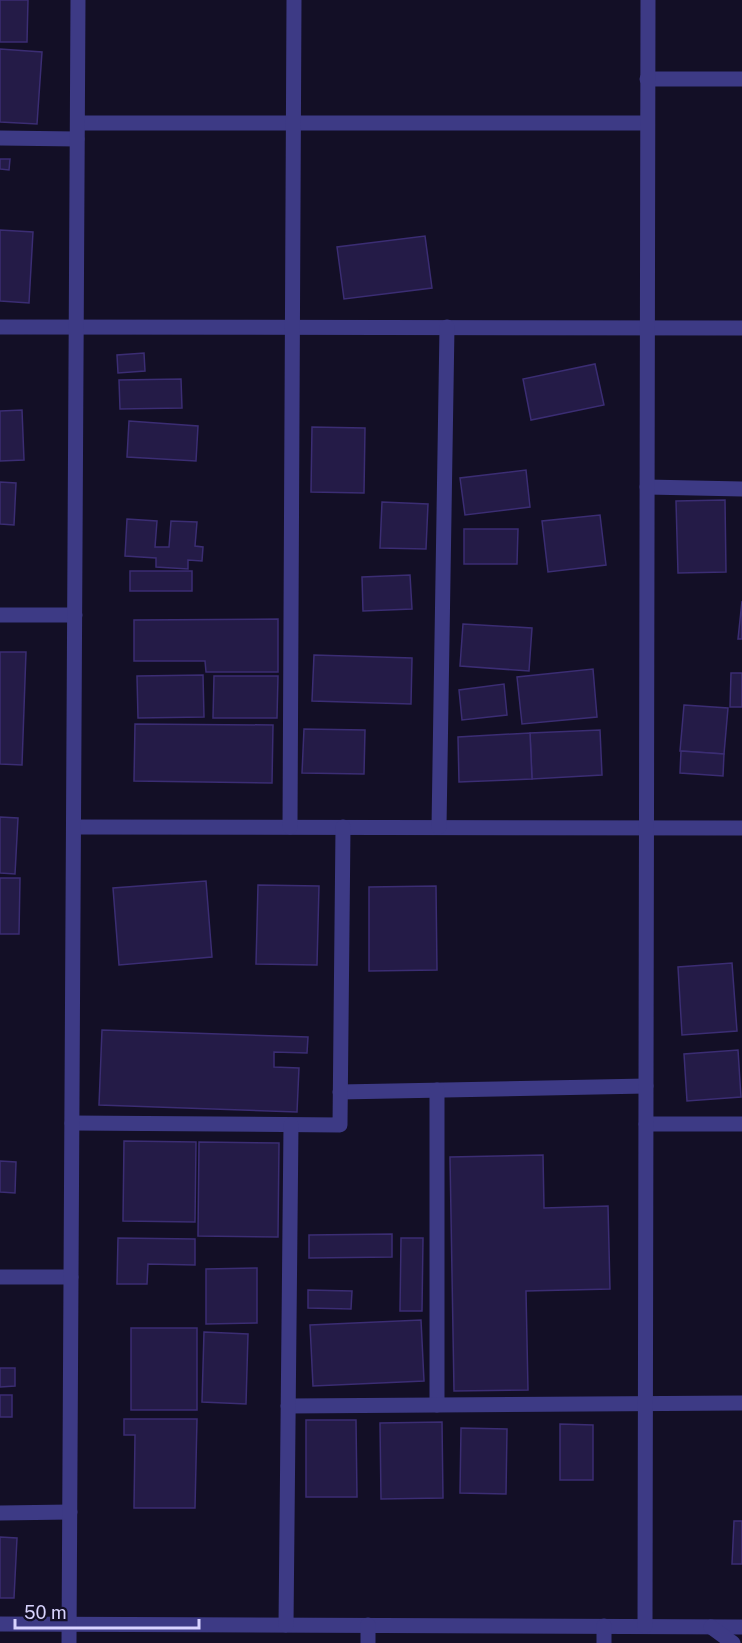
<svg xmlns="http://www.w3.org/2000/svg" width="742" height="1643" viewBox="0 0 742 1643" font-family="'Public Sans',sans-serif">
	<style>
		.building { fill: #241b47; stroke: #3b2d73; stroke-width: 1.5 }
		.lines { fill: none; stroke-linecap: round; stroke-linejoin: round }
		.minor { stroke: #3d3a85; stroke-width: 15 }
	</style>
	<rect width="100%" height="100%" fill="#130f26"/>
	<g class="building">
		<polygon points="0,0 28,0 27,42 0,42"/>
		<polygon points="0,49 42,52 37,124 0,122"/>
		<polygon points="0,159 10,159 9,170 0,169"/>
		<polygon points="0,230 33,232 29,303 0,301"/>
		<polygon points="425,236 432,288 344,299 337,247"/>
		<polygon points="144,353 145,371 118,373 117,355"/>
		<polygon points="595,364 604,405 531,420 523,379"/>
		<polygon points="181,379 182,408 120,409 119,380"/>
		<polygon points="22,410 24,460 0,461 0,411"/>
		<polygon points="129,421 198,426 196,461 127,457"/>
		<polygon points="312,427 365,428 364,493 311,492"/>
		<polygon points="526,470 530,507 465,515 460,478"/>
		<polygon points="0,482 16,483 14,525 0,524"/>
		<polygon points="725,500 726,572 678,573 676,501"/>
		<polygon points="382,502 428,504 426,549 380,548"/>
		<polygon points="600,515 606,565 548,572 542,521"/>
		<polygon points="127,519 157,521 155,547 169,547 171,521 197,522 195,546 203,547 202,561 188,560 188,569 156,567 156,558 125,556"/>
		<polygon points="464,529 518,529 517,564 464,564"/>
		<rect x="130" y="571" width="62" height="20"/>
		<polygon points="410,575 412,609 363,611 362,577"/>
		<polygon points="742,601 742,639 738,639"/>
		<polygon points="278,619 278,672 206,672 205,661 134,661 134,620"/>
		<polygon points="463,624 532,628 529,671 460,666"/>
		<polygon points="0,652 26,652 22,765 0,764"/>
		<polygon points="314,655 412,658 411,704 312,701"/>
		<polygon points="593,669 597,717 522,724 517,677"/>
		<polygon points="731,673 742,673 742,707 730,707"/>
		<polygon points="203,675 204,717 138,718 137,676"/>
		<polygon points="214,676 278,676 277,718 213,718"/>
		<polygon points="504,684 507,715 462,720 459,690"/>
		<polygon points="684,705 728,708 724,754 680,751"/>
		<polygon points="135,724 273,725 272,783 134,781"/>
		<polygon points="304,729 365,730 364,774 302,773"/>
		<polygon points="600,730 602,775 532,779 530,733"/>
		<polygon points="530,733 532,779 459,782 458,737"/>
		<polygon points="681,751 724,754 723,776 680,773"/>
		<polygon points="0,817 18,818 15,874 0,873"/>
		<polygon points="0,878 20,878 19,934 0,934"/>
		<polygon points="206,881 212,957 119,965 113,888"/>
		<polygon points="258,885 319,886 317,965 256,964"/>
		<polygon points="436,886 437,970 369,971 369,887"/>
		<polygon points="732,963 737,1031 682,1035 678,967"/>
		<polygon points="102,1030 308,1037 307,1053 274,1052 274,1067 299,1068 297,1112 99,1105"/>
		<polygon points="738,1050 741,1097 687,1101 684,1054"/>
		<polygon points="124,1141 196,1142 195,1222 123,1221"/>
		<polygon points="199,1142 279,1143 278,1237 198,1236"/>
		<polygon points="543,1155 544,1208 608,1206 610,1289 526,1291 528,1390 454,1391 450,1157"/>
		<polygon points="0,1161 16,1162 15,1193 0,1192"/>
		<polygon points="392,1234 392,1257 309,1258 309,1235"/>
		<polygon points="118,1238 195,1239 195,1265 148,1264 147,1284 117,1284"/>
		<polygon points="401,1238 423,1238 422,1311 400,1311"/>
		<polygon points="257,1268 257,1323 206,1324 206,1269"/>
		<polygon points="308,1290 352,1291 351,1309 308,1308"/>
		<polygon points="421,1320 424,1381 313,1386 310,1325"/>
		<rect x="131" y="1328" width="66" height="82"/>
		<polygon points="204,1332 248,1334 246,1404 202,1402"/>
		<polygon points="0,1368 15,1368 15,1386 0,1387"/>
		<rect x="0" y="1395" width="12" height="22"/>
		<polygon points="124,1419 197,1419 195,1508 134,1508 135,1435 124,1435"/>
		<polygon points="306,1420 356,1420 357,1497 306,1497"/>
		<polygon points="442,1422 443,1498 381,1499 380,1423"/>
		<polygon points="560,1424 593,1425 593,1480 560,1480"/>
		<polygon points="461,1428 507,1429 506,1494 460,1493"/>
		<polygon points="734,1521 742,1521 742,1564 732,1564"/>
		<polygon points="0,1537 17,1538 14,1598 0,1598"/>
	</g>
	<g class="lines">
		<g class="minor">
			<polyline points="647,79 742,79"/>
			<polyline points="78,123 647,123"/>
			<polyline points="0,138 77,139"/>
			<polyline points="0,327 742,328"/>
			<polyline points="647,487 742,489"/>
			<polyline points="0,615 75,615"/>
			<polyline points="74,827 742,828"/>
			<polyline points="290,827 294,0"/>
			<polyline points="439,827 447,327"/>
			<polyline points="340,1092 646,1086"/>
			<polyline points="72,1123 340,1125 343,827"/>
			<polyline points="646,1124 742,1124"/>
			<polyline points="0,1277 71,1277"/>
			<polyline points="437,1405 437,1090"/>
			<polyline points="288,1406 742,1403"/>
			<polyline points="0,1513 70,1512"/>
			<polyline points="0,1624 742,1627"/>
			<polyline points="286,1625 291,1125"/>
			<polyline points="645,1626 648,0"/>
			<polyline points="711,1627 733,1643"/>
			<polyline points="69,1643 78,0"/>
			<polyline points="368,1643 368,1625"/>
			<polyline points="604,1643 604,1626"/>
		</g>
	</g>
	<path d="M15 1619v9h184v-9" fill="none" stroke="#d9d4ff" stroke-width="3"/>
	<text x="24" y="1619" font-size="18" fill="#d9d4ff" stroke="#130f26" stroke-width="4.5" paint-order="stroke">50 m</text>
</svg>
